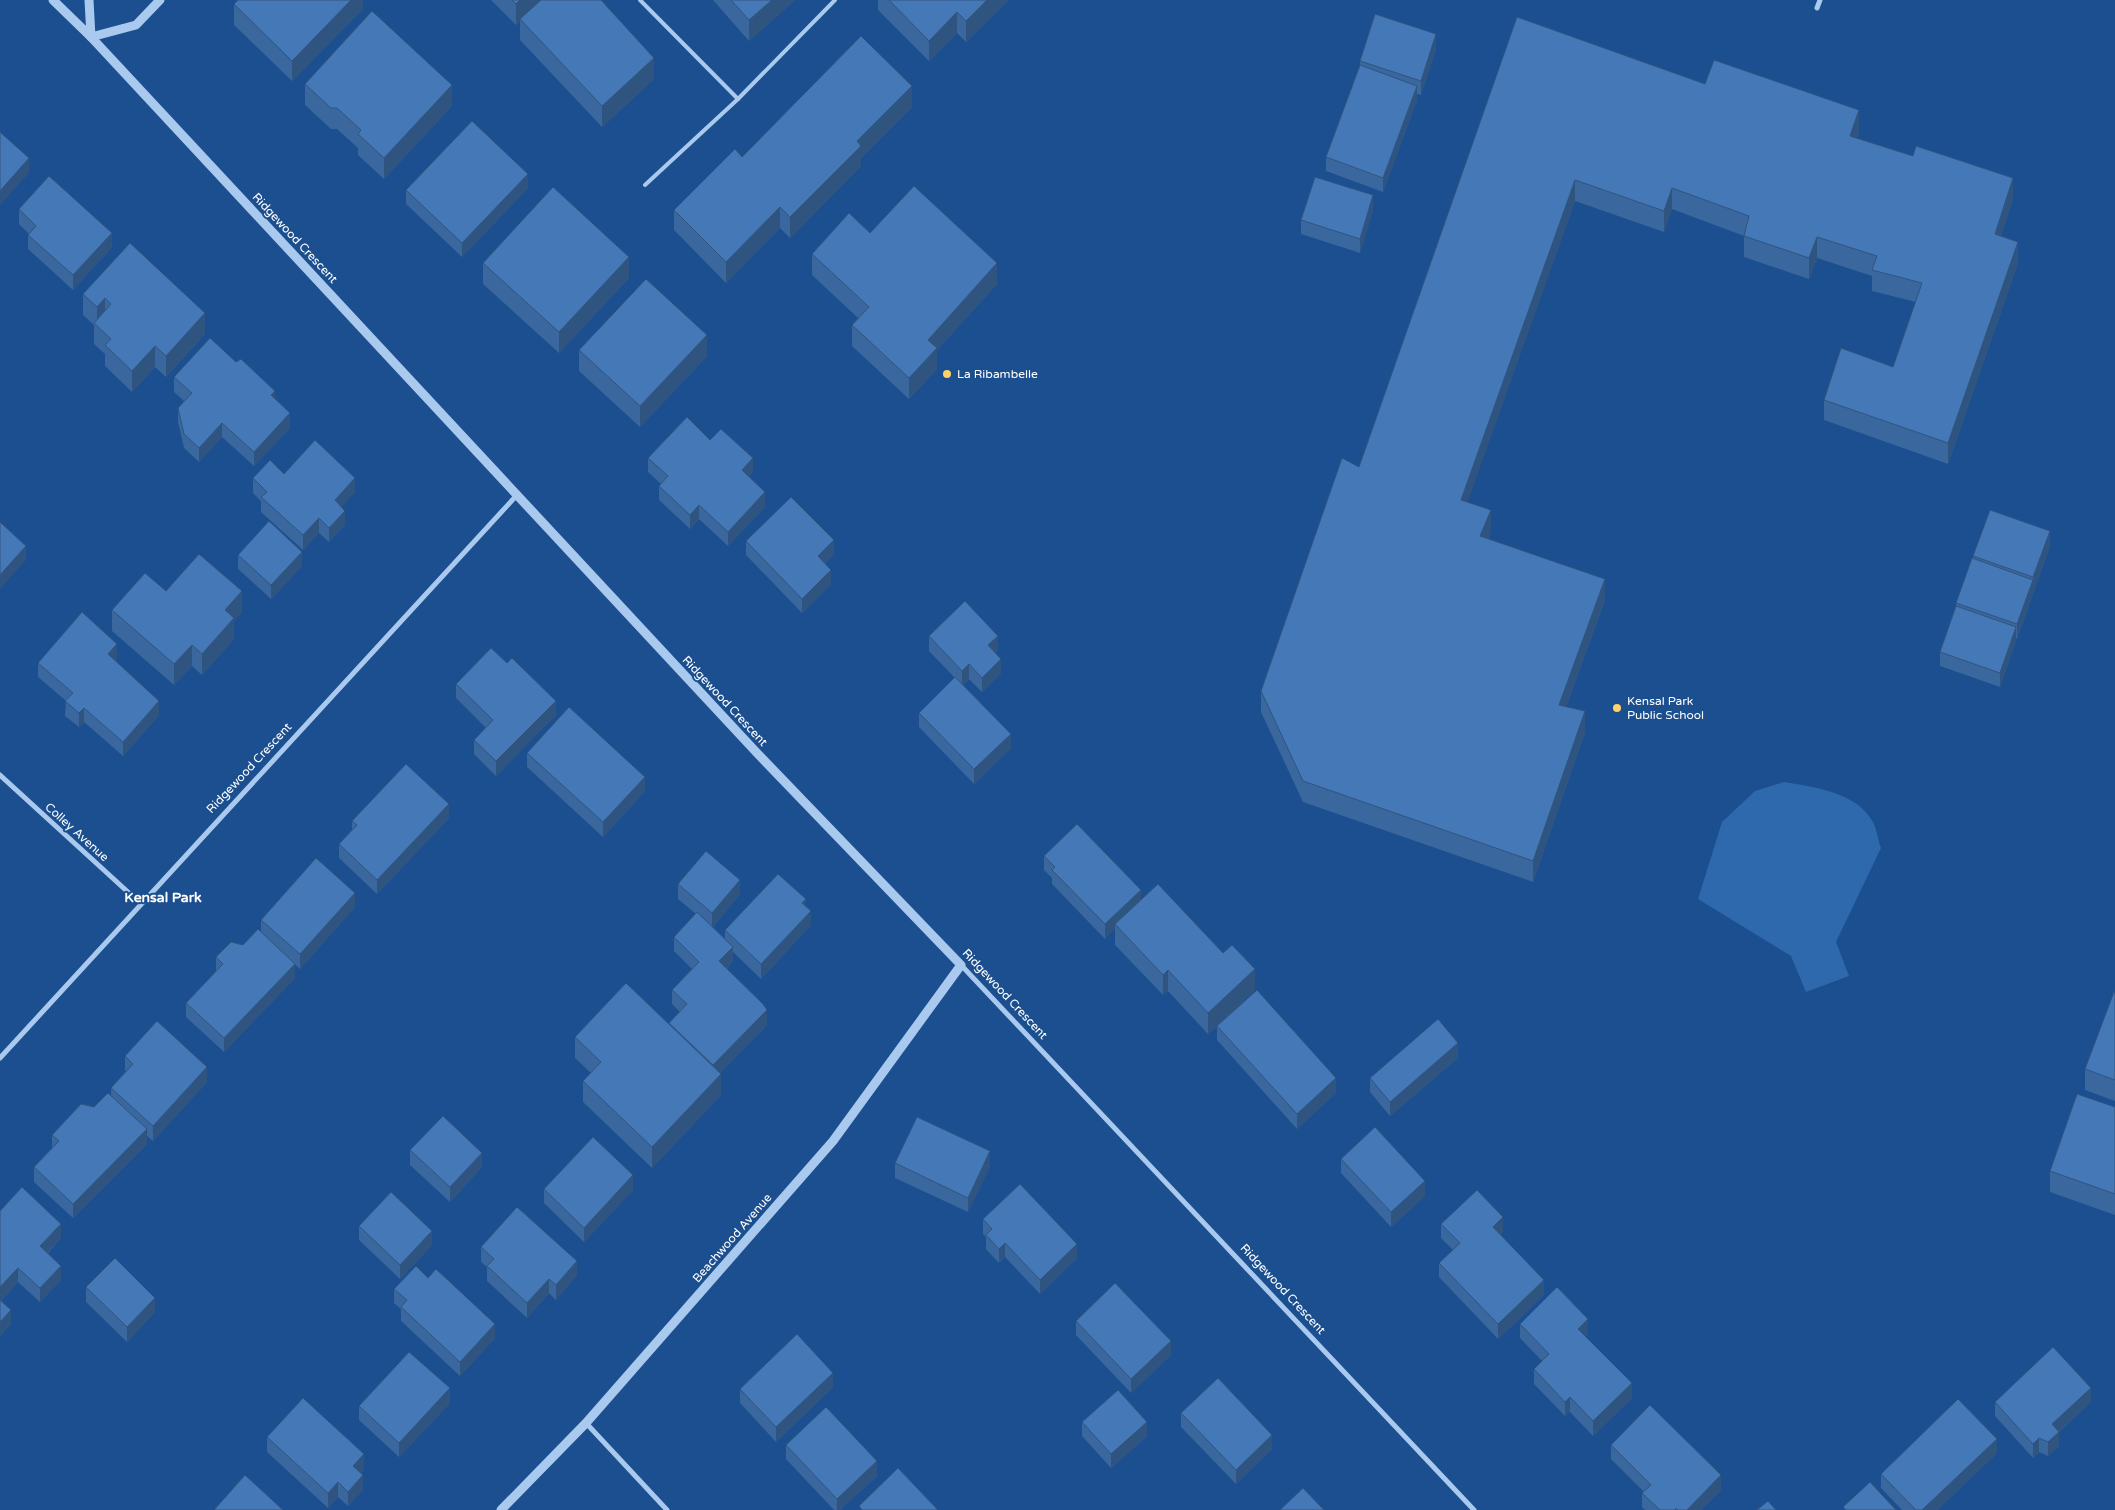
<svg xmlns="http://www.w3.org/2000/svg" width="2115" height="1510" viewBox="0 0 2115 1510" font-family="'Varela Round',sans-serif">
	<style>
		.green { fill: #2e69ad }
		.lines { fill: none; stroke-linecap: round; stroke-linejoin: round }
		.service { stroke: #a9c9ee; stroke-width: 4 }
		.minor { stroke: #a9c9ee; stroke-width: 5 }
		.tertiary { stroke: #a9c9ee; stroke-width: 9 }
		.wall { fill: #3a679d }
		.shaded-wall { fill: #305480 }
		.building { fill: #4478b7; stroke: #305480 }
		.poi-dot { fill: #ffd166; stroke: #1b4f8f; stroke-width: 2 }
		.labels { text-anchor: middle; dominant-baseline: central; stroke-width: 4; stroke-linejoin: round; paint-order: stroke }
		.street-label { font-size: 12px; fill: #fff; stroke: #1b4f8f }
		.poi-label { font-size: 12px; fill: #fff; stroke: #1b4f8f; text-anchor: start }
		.neighbourhood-label { font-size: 14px; font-weight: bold; fill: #fff; stroke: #1b4f8f }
	</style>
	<rect width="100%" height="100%" fill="#1b4f8f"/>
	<path class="green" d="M1784,782C1815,787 1856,792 1873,822C1877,830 1878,840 1881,848L1836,942L1849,976L1806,992L1791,956L1698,899L1722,822L1755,791Z"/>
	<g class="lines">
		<g class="service">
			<polyline points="640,0 738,99"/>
			<polyline points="645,185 738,99 835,0"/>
		</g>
		<g class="minor">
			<polyline points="1817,8 1820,0"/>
			<polyline points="0,775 141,904"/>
			<polyline points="961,965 1474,1510"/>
			<polyline points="0,1058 517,495"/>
			<polyline points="586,1423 667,1510"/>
		</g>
		<g class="tertiary">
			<polyline points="53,0 91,37 757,753 961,965 833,1141 586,1423 501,1510"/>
			<polyline points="89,0 91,37"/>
			<polyline points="91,37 136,25 160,0"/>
		</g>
	</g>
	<g class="wall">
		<polygon points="363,0 363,9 292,81 234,25 234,4"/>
		<polygon points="491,0 601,0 654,79 602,127 520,40 520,21 516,25"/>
		<polygon points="713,0 795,0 749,41"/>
		<polygon points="878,0 1009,0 966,42 957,33 929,61 878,10"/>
		<polygon points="1517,17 1705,84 1859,131 1857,138 2013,199 2001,236 2018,263 1948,464 1824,420 1824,400 1893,367 1916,302 1872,291 1872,276 1817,258 1809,279 1744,257 1744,236 1672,209 1664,232 1575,201 1467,502 1491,531 1488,539 1605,600 1566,707 1585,732 1533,882 1303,802 1261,712 1261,691 1359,467"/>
		<polygon points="1436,49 1421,95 1417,94 1417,100 1383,192 1326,171 1326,157 1360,66 1360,61"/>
		<polygon points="305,84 452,106 384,179 358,155 358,148 337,129 331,129 305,105"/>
		<polygon points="912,107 861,158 861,166 790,238 780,228 726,283 674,230 674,210 742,157"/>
		<polygon points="528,188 462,257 406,204 406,190"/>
		<polygon points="19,209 112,247 73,290 28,249 28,235 29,234 19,224"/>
		<polygon points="1373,210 1360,253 1301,234 1301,220"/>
		<polygon points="870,233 997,284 937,350 937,369 909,399 852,346 852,325 858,318 812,275 812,254"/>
		<polygon points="130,243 205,334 166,377 155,367 132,392 105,366 105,354 94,344 94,325 83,315 83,294"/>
		<polygon points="483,263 629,278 559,353 483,284"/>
		<polygon points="579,350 707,356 640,427 579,371"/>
		<polygon points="174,377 275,400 290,428 254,466 222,437 199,462 184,448 178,422 178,408 184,401 174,392"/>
		<polygon points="710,440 753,472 749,476 765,507 728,546 699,519 690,529 659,500 659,486 661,484 648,472 648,458"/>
		<polygon points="284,474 355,492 341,507 345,525 329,542 319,533 303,550 261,512 261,501 253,493 253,478"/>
		<polygon points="746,541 834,554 825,563 831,584 802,613 746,555"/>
		<polygon points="2050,546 2017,639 2016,638 2016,641 2000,687 1940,666 1940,652 1956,606 1956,603 1973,558 1973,556"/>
		<polygon points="238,555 302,566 271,599 238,569"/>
		<polygon points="166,591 242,612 234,621 234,639 202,675 192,666 174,685 112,631 112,610"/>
		<polygon points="929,636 998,650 995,653 1001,673 982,692 969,679 963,685 1011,748 974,784 919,727 919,713 955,678 929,651"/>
		<polygon points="117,658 115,661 159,715 123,756 84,722 79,727 65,716 66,701 38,677 38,663"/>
		<polygon points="456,684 556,715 496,776 474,754 474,740 486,728 456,698"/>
		<polygon points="527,753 645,791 603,837 527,767"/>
		<polygon points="449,818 377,894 339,858 339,844 352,830 352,821"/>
		<polygon points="1044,856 1141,900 1255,990 1219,1024 1336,1093 1297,1129 1217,1040 1217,1026 1208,1034 1168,991 1163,995 1115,945 1115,928 1105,939 1052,884 1052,878 1044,870"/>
		<polygon points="678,884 740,894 713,927 725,939 725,930 806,906 811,925 761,979 733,952 733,961 727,968 767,1025 720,1073 721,1095 652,1168 583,1102 583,1081 591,1073 575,1058 575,1037 669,1024 669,1023 680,1012 672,1004 672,990 692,969 674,951 674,937 696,914 678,899"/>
		<polygon points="355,907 300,969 290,960 295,978 224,1052 186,1017 186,1003 216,971 216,957 243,945 261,933 261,920"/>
		<polygon points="2115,992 2115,1101 2085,1090 2085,1069"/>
		<polygon points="125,1056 207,1082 153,1141 147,1136 147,1144 73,1218 34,1182 34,1167 52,1148 52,1135 94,1107 111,1095 111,1088 126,1071 125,1070"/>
		<polygon points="1458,1058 1390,1116 1370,1092 1370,1078"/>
		<polygon points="2115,1107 2115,1215 2050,1192 2050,1171"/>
		<polygon points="410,1150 482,1167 450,1202 410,1165"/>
		<polygon points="1341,1159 1425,1196 1391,1227 1341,1173"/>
		<polygon points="895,1163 990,1166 968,1212 895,1178"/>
		<polygon points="544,1189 633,1190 584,1242 544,1203"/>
		<polygon points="0,1211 61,1238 48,1253 61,1280 40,1302 18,1282 1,1301 11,1324 0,1336"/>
		<polygon points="983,1219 1077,1258 1040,1294 1005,1257 999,1263 986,1249 986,1237 983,1234"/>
		<polygon points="1441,1224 1503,1231 1500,1235 1544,1295 1498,1339 1439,1277 1439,1263 1453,1250 1441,1238"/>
		<polygon points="359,1226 432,1245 400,1279 359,1240"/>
		<polygon points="481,1247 577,1275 556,1300 549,1293 527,1318 487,1281 487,1267 481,1262"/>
		<polygon points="428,1278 495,1338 460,1376 401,1321 401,1309 394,1303 394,1289"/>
		<polygon points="86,1287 155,1312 127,1342 86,1302"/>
		<polygon points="1076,1321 1171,1355 1131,1393 1076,1335"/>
		<polygon points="1520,1324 1588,1333 1585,1336 1632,1398 1593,1436 1570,1412 1565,1416 1534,1384 1534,1369 1542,1361 1520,1338"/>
		<polygon points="833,1387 776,1442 740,1403 740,1389"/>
		<polygon points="1995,1402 2091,1402 2059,1432 2059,1446 2048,1456 2039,1452 2033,1458 1995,1416"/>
		<polygon points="450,1403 399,1457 359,1420 359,1406"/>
		<polygon points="1181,1413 1272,1449 1236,1484 1181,1427"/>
		<polygon points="1082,1422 1147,1436 1111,1468 1082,1436"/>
		<polygon points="267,1437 364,1469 360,1473 363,1490 348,1506 338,1497 328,1508 267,1452"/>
		<polygon points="786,1445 877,1476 840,1510 834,1510 786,1459"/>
		<polygon points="1611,1445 1721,1490 1701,1510 1645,1510 1642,1507 1642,1493 1644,1492 1611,1459"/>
		<polygon points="1997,1453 1937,1510 1902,1510 1881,1488 1881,1474"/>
	</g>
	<g class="shaded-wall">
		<polygon points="351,0 363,0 363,9 292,81 292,61"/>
		<polygon points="520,0 541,0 520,19 520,21 516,25 516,4"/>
		<polygon points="772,0 795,0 749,41 749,20"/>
		<polygon points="987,0 1009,0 966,42 966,21"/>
		<polygon points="957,12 957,33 929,61 929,41"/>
		<polygon points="1436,34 1436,49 1421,95 1421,81"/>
		<polygon points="654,58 654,79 602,127 602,106"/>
		<polygon points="452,85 452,106 384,179 384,158"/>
		<polygon points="912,86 912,107 861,158 861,166 790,238 790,217 857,141"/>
		<polygon points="1417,86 1417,100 1383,192 1383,178"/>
		<polygon points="1859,110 1859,131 1850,157 1850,136"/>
		<polygon points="29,158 29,173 0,205 0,191"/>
		<polygon points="528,174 528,188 462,257 462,243"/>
		<polygon points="2013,178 2013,199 1995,255 1995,234"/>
		<polygon points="1575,180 1575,201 1461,521 1461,500"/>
		<polygon points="1672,188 1672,209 1664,232 1664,211"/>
		<polygon points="1373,195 1373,210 1360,253 1360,239"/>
		<polygon points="780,207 780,228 726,283 726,262"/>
		<polygon points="112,233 112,247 73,290 73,275"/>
		<polygon points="1817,237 1817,258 1809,279 1809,258"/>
		<polygon points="2018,242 2018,263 1948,464 1948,443"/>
		<polygon points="629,257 629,278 559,353 559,332"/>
		<polygon points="997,263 997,284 937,350 937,369 909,399 909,378 928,340"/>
		<polygon points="105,298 105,319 97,326 97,307"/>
		<polygon points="205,313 205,334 166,377 166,356"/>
		<polygon points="707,335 707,356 640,427 640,406"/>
		<polygon points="155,346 155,367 132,392 132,371"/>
		<polygon points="275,391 275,405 271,395"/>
		<polygon points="290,413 290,428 254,466 254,452"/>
		<polygon points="222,423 222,437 199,462 199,448"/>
		<polygon points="753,458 753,472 742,484 742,470"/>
		<polygon points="355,478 355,492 335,515 335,500"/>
		<polygon points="765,492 765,507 728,546 728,532"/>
		<polygon points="699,505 699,519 690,529 690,515"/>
		<polygon points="1491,510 1491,531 1480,557 1480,536"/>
		<polygon points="345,511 345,525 329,542 329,528"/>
		<polygon points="319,518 319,533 303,550 303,535"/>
		<polygon points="2050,531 2050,546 2017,639 2017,624"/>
		<polygon points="834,540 834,554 818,570 818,556"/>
		<polygon points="26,546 26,560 0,589 0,575"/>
		<polygon points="302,552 302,566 271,599 271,585"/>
		<polygon points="831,570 831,584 802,613 802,599"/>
		<polygon points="1605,579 1605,600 1559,726 1559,705"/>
		<polygon points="242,591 242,612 234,621 234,639 202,675 202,654 225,610"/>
		<polygon points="2016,627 2016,641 2000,687 2000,673"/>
		<polygon points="998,636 998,650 988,660 988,645"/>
		<polygon points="117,644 117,658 108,669 108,654"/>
		<polygon points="192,645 192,666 174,685 174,664"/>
		<polygon points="1001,659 1001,673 982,692 982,678"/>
		<polygon points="969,664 969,679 962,686 962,671"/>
		<polygon points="159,701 159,715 123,756 123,742"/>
		<polygon points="556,701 556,715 496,776 496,761"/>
		<polygon points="84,708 84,722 79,727 79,713"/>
		<polygon points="1585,711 1585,732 1533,882 1533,861"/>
		<polygon points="1011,734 1011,748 974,784 974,769"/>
		<polygon points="645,777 645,791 603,837 603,822"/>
		<polygon points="449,804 449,818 377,894 377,880"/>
		<polygon points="740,880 740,894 712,928 712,913"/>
		<polygon points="1141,890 1141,905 1115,924 1115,928 1105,939 1105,924"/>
		<polygon points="355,893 355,907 300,969 300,954"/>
		<polygon points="806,899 806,914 802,903"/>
		<polygon points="811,911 811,925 761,979 761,964"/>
		<polygon points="733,947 733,961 719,976 719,961"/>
		<polygon points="295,964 295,978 224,1052 224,1038"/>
		<polygon points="1255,969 1255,990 1208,1034 1208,1013"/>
		<polygon points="1168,970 1168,991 1163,995 1163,975"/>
		<polygon points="767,1010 767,1025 713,1080 713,1065"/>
		<polygon points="1458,1043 1458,1058 1390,1116 1390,1102"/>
		<polygon points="207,1067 207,1082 153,1141 153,1126"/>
		<polygon points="721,1074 721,1095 652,1168 652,1147"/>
		<polygon points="1336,1078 1336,1093 1297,1129 1297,1114"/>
		<polygon points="147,1129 147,1144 73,1218 73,1204"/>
		<polygon points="990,1151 990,1166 968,1212 968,1198"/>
		<polygon points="482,1153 482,1167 450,1202 450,1187"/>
		<polygon points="633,1175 633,1190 584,1242 584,1228"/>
		<polygon points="1425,1181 1425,1196 1391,1227 1391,1212"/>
		<polygon points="1503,1217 1503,1231 1493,1242 1493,1227"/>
		<polygon points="61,1224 61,1238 40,1260 40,1246"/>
		<polygon points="432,1231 432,1245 400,1279 400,1265"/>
		<polygon points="1005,1243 1005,1257 999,1263 999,1249"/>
		<polygon points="1077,1244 1077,1258 1040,1294 1040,1280"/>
		<polygon points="577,1261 577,1275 556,1300 556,1285"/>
		<polygon points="61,1266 61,1280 40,1302 40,1288"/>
		<polygon points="18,1268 18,1282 0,1302 0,1287"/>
		<polygon points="549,1279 549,1293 527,1318 527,1303"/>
		<polygon points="1544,1280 1544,1295 1498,1339 1498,1324"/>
		<polygon points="155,1298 155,1312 127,1342 127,1327"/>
		<polygon points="11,1310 11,1324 0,1336 0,1322"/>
		<polygon points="1588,1319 1588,1333 1578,1343 1578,1329"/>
		<polygon points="495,1324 495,1338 460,1376 460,1362"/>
		<polygon points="1171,1341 1171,1355 1131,1393 1131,1379"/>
		<polygon points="833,1373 833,1387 776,1442 776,1427"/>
		<polygon points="1632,1383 1632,1398 1593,1436 1593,1421"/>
		<polygon points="450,1388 450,1403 399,1457 399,1443"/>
		<polygon points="2091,1388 2091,1402 2052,1438 2052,1424"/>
		<polygon points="1570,1397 1570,1412 1565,1416 1565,1402"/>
		<polygon points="1147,1422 1147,1436 1111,1468 1111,1454"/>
		<polygon points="2059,1432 2059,1446 2048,1456 2048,1442"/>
		<polygon points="1272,1435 1272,1449 1236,1484 1236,1470"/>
		<polygon points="2039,1438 2039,1452 2033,1458 2033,1444"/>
		<polygon points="1997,1439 1997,1453 1937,1510 1922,1510"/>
		<polygon points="364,1454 364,1469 353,1480 353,1466"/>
		<polygon points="877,1461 877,1476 840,1510 837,1510 837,1499"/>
		<polygon points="363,1475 363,1490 348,1506 348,1492"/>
		<polygon points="1721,1475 1721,1490 1701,1510 1687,1510"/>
		<polygon points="338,1482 338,1497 328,1508 328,1493"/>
	</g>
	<g class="building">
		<polygon points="238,0 351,0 292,61 234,4"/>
		<polygon points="512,0 520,0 516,4"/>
		<polygon points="541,0 601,0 654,58 602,106 520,19"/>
		<polygon points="731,0 772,0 749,20"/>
		<polygon points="889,0 987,0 966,21 957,12 929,41"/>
		<polygon points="372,11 452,85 384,158 358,134 361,130 337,108 331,108 305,84"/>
		<polygon points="1375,14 1436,34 1421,81 1360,61"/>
		<polygon points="1517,17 1705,84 1714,60 1859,110 1850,136 1913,156 1916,146 2013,178 1995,234 2018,242 1948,443 1824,400 1841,348 1893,367 1922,283 1872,270 1877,256 1817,237 1809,258 1744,236 1749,216 1672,188 1664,211 1575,180 1461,500 1491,510 1480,536 1605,579 1559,705 1585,711 1533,861 1303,781 1261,691 1342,458 1359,467"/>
		<polygon points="861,36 912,86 857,141 861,146 790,217 780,207 726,262 674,210 735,149 742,157"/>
		<polygon points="1360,65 1417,86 1383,178 1326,157"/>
		<polygon points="472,121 528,174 462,243 406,190"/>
		<polygon points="0,132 29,158 0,191"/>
		<polygon points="49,176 112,233 73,275 28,235 36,226 19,209"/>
		<polygon points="1315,177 1373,195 1360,239 1301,220"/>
		<polygon points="914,186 997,263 928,340 937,348 909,378 852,325 869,307 812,254 849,213 870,233"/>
		<polygon points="553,187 629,257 559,332 483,263"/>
		<polygon points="130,243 205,313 166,356 155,346 132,371 105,345 111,339 94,323 111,304 105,298 97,307 83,294"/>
		<polygon points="646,279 707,335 640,406 579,350"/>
		<polygon points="210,338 236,362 241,359 275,391 271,395 290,413 254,452 222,423 199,448 184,434 178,408 192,393 174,377"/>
		<polygon points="687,417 710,440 721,429 753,458 742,470 765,492 728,532 699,505 690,515 659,486 668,476 648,458"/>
		<polygon points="315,440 355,478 335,500 345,511 329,528 319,518 303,535 261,497 267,492 253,478 270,460 284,474"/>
		<polygon points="791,497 834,540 818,556 831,570 802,599 746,541"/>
		<polygon points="1990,510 2050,531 2033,577 1973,556"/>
		<polygon points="269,521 302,552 271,585 238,555"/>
		<polygon points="0,522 26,546 0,575"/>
		<polygon points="199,554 242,591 225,610 234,618 202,654 192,645 174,664 112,610 145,573 166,591"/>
		<polygon points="1972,558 2033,580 2017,624 1956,603"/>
		<polygon points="965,601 998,636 988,645 1001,659 982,678 969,664 962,671 929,636"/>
		<polygon points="1956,606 2016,627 2000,673 1940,652"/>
		<polygon points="82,612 117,644 108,654 159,701 123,742 84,708 79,713 65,701 73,693 38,663"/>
		<polygon points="491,648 507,663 512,658 556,701 496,761 474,740 493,720 456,684"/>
		<polygon points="955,677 1011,734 974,769 919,713"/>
		<polygon points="569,707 645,777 603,822 527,753"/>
		<polygon points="406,764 449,804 377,880 339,844 357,825 352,821"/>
		<polygon points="1077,824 1141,890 1105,924 1052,870 1055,867 1044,856"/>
		<polygon points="706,851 740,880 712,913 678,884"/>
		<polygon points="316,858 355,893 300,954 261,920"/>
		<polygon points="778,874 806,899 802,903 811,911 761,964 725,930"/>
		<polygon points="1158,884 1223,953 1232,945 1255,969 1208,1013 1168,970 1163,975 1115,924"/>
		<polygon points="697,912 733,947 719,961 763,1004 767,1010 713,1065 669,1023 687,1004 672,990 699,962 674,937"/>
		<polygon points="258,929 295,964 224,1038 186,1003 223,964 216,957 231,942 243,945"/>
		<polygon points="626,983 721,1074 652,1147 583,1081 601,1062 575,1037"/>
		<polygon points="1257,990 1336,1078 1297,1114 1217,1026"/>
		<polygon points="2114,992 2115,992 2115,1080 2085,1069"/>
		<polygon points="1438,1019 1458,1043 1390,1102 1370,1078"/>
		<polygon points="157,1021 207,1067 153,1126 111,1088 133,1064 125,1056"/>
		<polygon points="108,1093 147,1129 73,1204 34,1167 59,1141 52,1135 81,1104 94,1107"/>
		<polygon points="2077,1094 2115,1107 2115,1194 2050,1171"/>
		<polygon points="443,1116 482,1153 450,1187 410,1150"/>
		<polygon points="917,1117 990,1151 968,1198 895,1163"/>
		<polygon points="1375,1127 1425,1181 1391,1212 1341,1159"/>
		<polygon points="593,1137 633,1175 584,1228 544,1189"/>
		<polygon points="1020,1184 1077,1244 1040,1280 1005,1243 999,1249 986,1235 992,1229 983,1219"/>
		<polygon points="22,1187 61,1224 40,1246 61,1266 40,1288 18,1268 0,1287 0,1211"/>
		<polygon points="1477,1190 1503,1217 1493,1227 1544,1280 1498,1324 1439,1263 1460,1243 1441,1224"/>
		<polygon points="391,1192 432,1231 400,1265 359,1226"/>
		<polygon points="517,1207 577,1261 556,1285 549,1279 527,1303 487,1266 494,1259 481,1247"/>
		<polygon points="115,1258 155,1298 127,1327 86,1287"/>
		<polygon points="416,1266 428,1278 436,1269 495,1324 460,1362 401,1307 407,1300 394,1289"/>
		<polygon points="1115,1283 1171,1341 1131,1379 1076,1321"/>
		<polygon points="1557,1287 1588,1319 1578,1329 1632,1383 1593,1421 1570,1397 1565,1402 1534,1369 1549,1354 1520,1324"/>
		<polygon points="0,1300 11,1310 0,1322"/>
		<polygon points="797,1334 833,1373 776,1427 740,1389"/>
		<polygon points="2053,1347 2091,1388 2052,1424 2059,1432 2048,1442 2039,1438 2033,1444 1995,1402"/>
		<polygon points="409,1352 450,1388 399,1443 359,1406"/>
		<polygon points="1218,1378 1272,1435 1236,1470 1181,1413"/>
		<polygon points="1118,1390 1147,1422 1111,1454 1082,1422"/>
		<polygon points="303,1398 364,1454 353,1466 363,1475 348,1492 338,1482 328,1493 267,1437"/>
		<polygon points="1958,1399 1997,1439 1922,1510 1916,1510 1881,1474"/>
		<polygon points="1650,1405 1721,1475 1687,1510 1678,1510 1676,1508 1675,1510 1660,1510 1642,1493 1651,1485 1611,1445"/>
		<polygon points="826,1407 877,1461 837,1499 786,1445"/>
		<polygon points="898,1468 938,1510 862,1510 859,1506"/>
		<polygon points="245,1475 283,1510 214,1510"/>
		<polygon points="1870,1482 1896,1510 1846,1510 1843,1507"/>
		<polygon points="1303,1488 1324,1510 1280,1510"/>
		<polygon points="1768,1501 1776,1510 1757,1510"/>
	</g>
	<g class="poi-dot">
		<circle cx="947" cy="374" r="5"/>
		<circle cx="1617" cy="708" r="5"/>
	</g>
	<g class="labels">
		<g class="street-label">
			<text transform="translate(295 238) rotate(47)">Ridgewood Crescent</text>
			<text transform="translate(725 701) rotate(47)">Ridgewood Crescent</text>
			<text transform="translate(249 768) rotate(-47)">Ridgewood Crescent</text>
			<text transform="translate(77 832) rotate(42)">Colley Avenue</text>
			<text transform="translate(1005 994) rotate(47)">Ridgewood Crescent</text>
			<text transform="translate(732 1238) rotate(-49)">Beachwood Avenue</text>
			<text transform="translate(1283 1289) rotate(47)">Ridgewood Crescent</text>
		</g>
		<g class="poi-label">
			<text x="957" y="374">La Ribambelle</text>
			<text x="1627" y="701">Kensal Park<tspan x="1627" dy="14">Public School</tspan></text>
		</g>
		<g class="neighbourhood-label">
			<text x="163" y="897">Kensal Park</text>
		</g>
	</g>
</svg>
